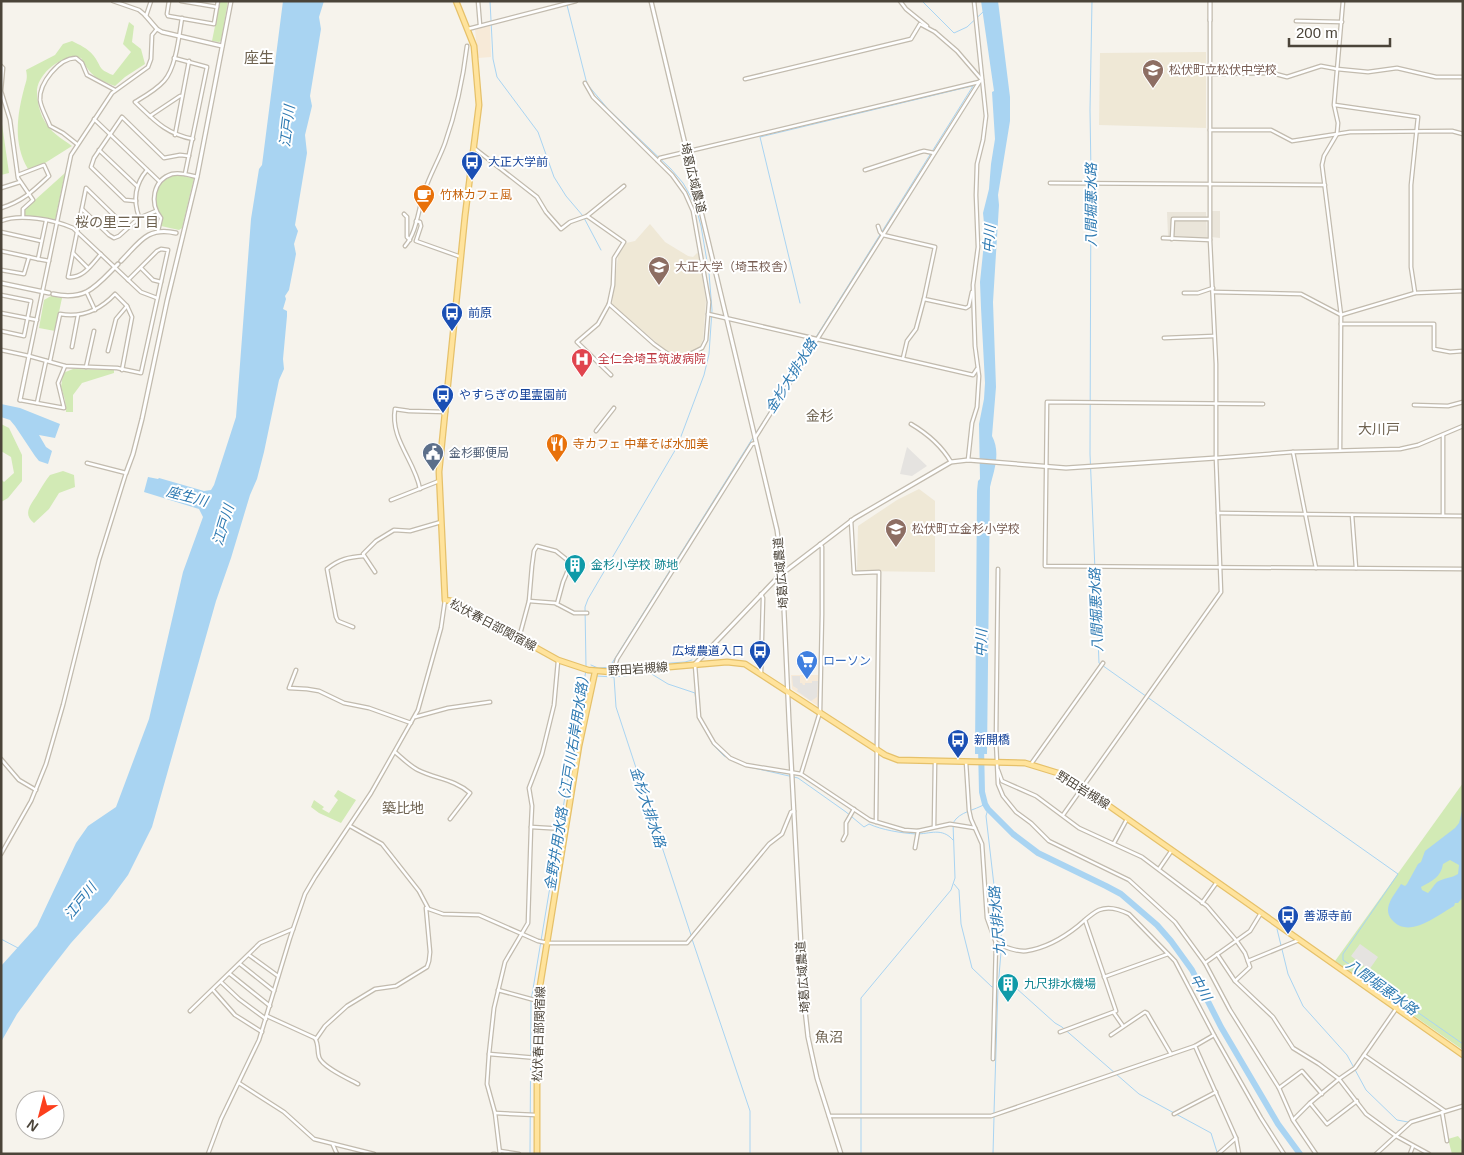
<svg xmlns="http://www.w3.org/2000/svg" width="1464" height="1155" viewBox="0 0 1464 1155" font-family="Arial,'Noto Sans JP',sans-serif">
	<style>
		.residential { fill: #eae5da }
		.commercial { fill: #f7ead8 }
		.education { fill: #efe8d6 }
		.green { fill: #d2eab5 }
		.parking { fill: #e5e3e0 }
		.water { fill: #a9d4f2; fill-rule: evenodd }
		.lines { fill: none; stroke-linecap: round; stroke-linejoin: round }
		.stream { stroke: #a9d4f2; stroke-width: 1 }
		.river { stroke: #a9d4f2; stroke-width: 6 }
		.minor-casing { stroke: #c2bbae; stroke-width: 5 }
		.tertiary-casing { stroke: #c2bbae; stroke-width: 5.5 }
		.primary-casing { stroke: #e6c16a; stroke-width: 7 }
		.minor { stroke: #fff; stroke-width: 2.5 }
		.tertiary { stroke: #fff; stroke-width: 3 }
		.primary { stroke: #ffe39c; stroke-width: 4.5 }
		.labels { text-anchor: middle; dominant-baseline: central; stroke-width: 4; stroke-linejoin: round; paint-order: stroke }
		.education-label { font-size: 12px; fill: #785e54; stroke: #fff; text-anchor: start }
		.transit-label { font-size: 12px; fill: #164399; stroke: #fff; text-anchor: start }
		.street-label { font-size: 12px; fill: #4b4439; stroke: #fff }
		.food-label { font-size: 12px; fill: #c56008; stroke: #fff; text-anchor: start }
		.health-label { font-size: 12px; fill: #be3a42; stroke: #fff; text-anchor: start }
		.service-label { font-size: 12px; fill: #4e5e75; stroke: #fff; text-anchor: start }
		.culture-label { font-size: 12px; fill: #0d838f; stroke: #fff; text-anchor: start }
		.shop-label { font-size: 12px; fill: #366cbe; stroke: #fff; text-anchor: start }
		.water-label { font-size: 14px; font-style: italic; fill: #2e7ab2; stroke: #fff }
		.neighbourhood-label { font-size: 14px; fill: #6e6250; stroke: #fff }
		.quarter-label { font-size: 15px; fill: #6e6250; stroke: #fff }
	</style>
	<rect width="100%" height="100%" fill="#f6f3ec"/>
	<g class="residential">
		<polygon points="1211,211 1220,211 1220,238 1211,237"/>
		<polygon points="1167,212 1206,212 1207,238 1168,236"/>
	</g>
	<g class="commercial">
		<polygon points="490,25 491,57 478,58 475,30"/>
		<polygon points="791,675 818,675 818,706 792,689"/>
	</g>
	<g class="education">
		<polygon points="1206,52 1206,128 1099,125 1100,53"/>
		<polygon points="650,224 665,242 688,256 693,257 697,253 699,254 706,301 703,339 699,349 677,359 657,343 612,304 618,256 626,243 635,241"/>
		<polygon points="919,489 935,501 935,572 857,571 858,526 897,500"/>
	</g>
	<g class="green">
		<polygon points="220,1 228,1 221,41 219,42 212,41"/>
		<path d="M129,22L134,26L132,42L141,49L145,64L125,77L115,86C96,79 91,76 81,58C63,53 36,74 37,93C37,101 40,113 44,120C50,132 61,138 72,146L45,163L28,169C13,144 17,115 24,89C26,81 28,79 26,70L55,55L63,44L72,41C80,45 87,48 93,55C102,66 97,69 113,75L131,52L123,44Z"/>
		<polygon points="2,124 9,173 1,175 1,125"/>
		<polygon points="65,173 55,221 25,216 25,209"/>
		<path d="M176,175L194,178L182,228L179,230L161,226L162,217C150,200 156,180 176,175Z"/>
		<polygon points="51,296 62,298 55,331 39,328 44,300"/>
		<polygon points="73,369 114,370 114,373 82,383 73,395 73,412 66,412 65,400 61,387 63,373"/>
		<polygon points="1,424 9,428 22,455 22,481 8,498 1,502 1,479 4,482 14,473 11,457 1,451"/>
		<path d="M63,471L74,475L75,487L59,493L49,509L34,523C22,514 31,504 37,495C41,488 45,481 50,475Z"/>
		<polygon points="1463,783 1463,1050 1335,961"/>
		<polygon points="338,790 356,800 341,823 319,813 311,807 314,800 324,807 322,809 329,813 338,800 334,796"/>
		<polygon points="1458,1136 1463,1142 1463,1154 1452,1154 1448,1139"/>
	</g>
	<g class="parking">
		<polygon points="907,447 927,466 912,476 900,474"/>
		<polygon points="792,676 800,676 800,683 802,683 803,685 805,685 805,683 812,683 812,681 818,681 817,697 811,701 797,691 798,689 793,686"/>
		<polygon points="1360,944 1378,957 1369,970 1351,956"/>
	</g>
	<g class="water">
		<polygon points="283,1 324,1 319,17 321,29 310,96 312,106 305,135 307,153 295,225 298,231 294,244 296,254 289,290 285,296 286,299 283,309 287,311 287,316 283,359 284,369 279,380 264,452 257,479 250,495 231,558 216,601 152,827 128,875 108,902 71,943 46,975 17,1014 1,1042 1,966 37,926 76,843 88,826 116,807 149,719 183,572 203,517 199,509 144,492 148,477 158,479 159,478 204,491 211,490 214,485 236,417 251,219 259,169 262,165"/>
		<path d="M981,1H998L1010,97V121L998,195L999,205L993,302L996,387L992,436C1001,453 994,470 990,487L987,754H975L977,491L978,481L980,479L979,424L984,399L985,383L981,308L980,282L985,233L983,213L989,189L991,164L995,139L992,92L994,91Z"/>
		<polygon points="1,404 20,408 60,424 55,438 39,435 46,447 52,451 48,464 39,461 35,456 15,426 10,420 1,417"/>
		<path d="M1463,807V897L1458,903H1455L1454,906C1439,914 1411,938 1394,922C1380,909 1394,896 1401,884L1405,886L1407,884L1418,864L1421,862L1425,851L1455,828L1459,823ZM1450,860L1459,865L1458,874C1452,878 1443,878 1437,882C1434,885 1431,890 1428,893L1422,890L1421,887C1432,881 1441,877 1443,864Z"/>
	</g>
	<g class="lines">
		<g class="stream">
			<polyline points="490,1 493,59 497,77 538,132 554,177 566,196 583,216 601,250"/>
			<polyline points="566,1 587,84 608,109 671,169 683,183 691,197 697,211 701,226 709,273 712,310 709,354 704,375 677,447 588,599 585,607 586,666"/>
			<polyline points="922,1 954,33 967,27 983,12"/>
			<polyline points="1092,1 1090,110 1091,174 1090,454 1099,663 1398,874 1343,954 1343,960 1463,1044"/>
			<polyline points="800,303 760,137 972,86"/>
			<polyline points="756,433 973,86"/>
			<polyline points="591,665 598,668 612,667"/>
			<polyline points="612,667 612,663 754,436"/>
			<polyline points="616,667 685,662 692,660"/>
			<polyline points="596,676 614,677 650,673 668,684 695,693 698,718"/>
			<polyline points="614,677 616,707 691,935"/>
			<path d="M700,721L713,745L724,756L745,766L798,778L846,812L864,827L869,824C882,830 901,833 916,834C930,834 942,827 953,840"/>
			<polyline points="988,809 986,816 998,920 1002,940 998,988 994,1113"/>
			<polyline points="954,884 959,890 961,924 972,968 992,987 1016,988 1055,1023 1062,1027 1139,1094 1211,1133 1217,1152"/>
			<polyline points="1277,929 1288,974 1303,1006 1347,1055 1366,1090 1397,1120 1408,1122 1421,1117"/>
			<polyline points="1,939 18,948"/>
			<polyline points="692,939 750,1111 750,1154"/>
			<polyline points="530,1154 531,1001 586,670"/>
			<path d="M861,1154V998L951,890L955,878L953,823C960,811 974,811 985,804"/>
			<polyline points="993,1154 994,1117"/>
		</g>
		<polyline class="river" points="981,746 982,792 985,804 988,809 1013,834 1038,853 1106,886 1121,894 1157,925 1171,941 1192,970 1221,1027 1278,1124 1300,1154"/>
		<g class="minor-casing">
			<g id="minor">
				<polyline points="113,1 139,10 145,15"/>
				<polyline points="169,1 167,14 168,16 214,24 218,1"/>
				<polyline points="181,1 217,7"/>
				<polyline points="478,1 480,25"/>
				<polyline points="900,1 906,9 927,26"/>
				<polyline points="146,16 151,1"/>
				<path d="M182,18C179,36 176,68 164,81C156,90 145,96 135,102C154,120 166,134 193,139"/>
				<polyline points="1296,21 1342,22"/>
				<polyline points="468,29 576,1"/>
				<polyline points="935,32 957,51 982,80"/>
				<polyline points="174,58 207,67 185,174"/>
				<polyline points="1,66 3,68 1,91 10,120 18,178 33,200 23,209 23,217"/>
				<polyline points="1210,74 1272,73 1287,77 1321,66 1337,69 1368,72 1397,68 1436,77 1463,77"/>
				<polyline points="745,79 911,39 920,24 935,32"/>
				<polyline points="585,83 593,97 672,175 685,193 693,211 709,302 706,340 702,348 688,355 679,362 654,344 609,304"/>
				<polyline points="1335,105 1418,117 1411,185 1411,267 1415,293"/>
				<polyline points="150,116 180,96 182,96"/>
				<polyline points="94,119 160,182"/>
				<polyline points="1210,130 1271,130 1292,141 1350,132 1452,131 1463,134"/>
				<polyline points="175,135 189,61"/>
				<path d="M77,144L63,133L50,126C47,118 41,108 40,100C39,83 59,58 76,58L82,63L87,75L115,90"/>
				<polyline points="474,148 537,197 546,212 561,229 570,222 587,216 624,186"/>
				<polyline points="99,150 137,186"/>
				<polyline points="658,161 660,158 979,82"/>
				<polyline points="865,170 920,152 924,151 934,153"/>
				<polyline points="1050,183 1325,185"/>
				<polyline points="1,188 20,182"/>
				<polyline points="136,201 125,200 91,167 94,158 122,117 164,158 180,155 189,156"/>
				<path d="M1,208C23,201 33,191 49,176L44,165L18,175"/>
				<polyline points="82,209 109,235 114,238 119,236 139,218 156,211"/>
				<polyline points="404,214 407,217 407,237 410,240"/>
				<polyline points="587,216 624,242 614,258 613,285 609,304 598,324 577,342 611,375"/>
				<path d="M139,217C133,200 135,184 147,170"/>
				<path d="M1,221C20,213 55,220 73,228L141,292L157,298"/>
				<polyline points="46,221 38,259 49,261"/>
				<polyline points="416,221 420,222 421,226 416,241 461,257"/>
				<polyline points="878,226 880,232 883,235 935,247 924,299 966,308 969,306 972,292"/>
				<path d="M158,231L161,218C149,203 153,180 172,174C181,172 189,175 197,177"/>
				<polyline points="1,232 41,241"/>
				<polyline points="1163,238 1210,240"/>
				<polyline points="1172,239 1173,219 1209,219"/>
				<path d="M405,246C417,232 418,210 424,193C429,176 439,160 445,143C456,112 463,79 467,46"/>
				<polyline points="1,251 29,257"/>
				<polyline points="73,253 88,268"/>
				<path d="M101,254C92,264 83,279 68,277L86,188L127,228"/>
				<polyline points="141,268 153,280 161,282"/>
				<polyline points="1,270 24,274 29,257 38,259"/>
				<polyline points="1213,292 1301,294 1341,315 1415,293 1463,291"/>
				<polyline points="87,293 95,310"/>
				<polyline points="1184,293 1198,293 1213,288"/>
				<polyline points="1,295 31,301 24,336 1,331"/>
				<polyline points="1,313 37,320"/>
				<polyline points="708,314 973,375 977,369"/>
				<polyline points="1341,324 1434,324 1434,349 1450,352 1463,351"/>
				<polyline points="1164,338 1214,336"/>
				<polyline points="72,347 78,315"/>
				<polyline points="1,350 29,356 65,366 117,368 141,373 168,250 161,249 157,251 128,280"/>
				<polyline points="108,351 116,319 127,306"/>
				<polyline points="29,356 71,155 112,93 148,67 151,59 152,35 157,29"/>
				<polyline points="903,358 907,341 916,329 924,299"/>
				<path d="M50,361L60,314C82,318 100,310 115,294L127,306L132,317L122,370"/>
				<polyline points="86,367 94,331"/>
				<polyline points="20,400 64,408 58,383 65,366"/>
				<polyline points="37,403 46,361"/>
				<polyline points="1263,404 1047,402 1045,566 1463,569"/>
				<polyline points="1414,405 1448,406 1463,402"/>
				<path d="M911,424C928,434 941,445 951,462"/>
				<polyline points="596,431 614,408"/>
				<polyline points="755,438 980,81"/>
				<polyline points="1340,450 1341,315 1322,165 1324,156 1337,134 1338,123 1334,105 1343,1"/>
				<polyline points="1293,452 1316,568"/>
				<polyline points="1216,458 1293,452 1400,449 1418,445 1463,426"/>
				<polyline points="968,460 972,423 977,407 979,376 975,346 973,285 978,247 976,195 977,164 983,140 986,116 974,1"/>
				<path d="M420,489C415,461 390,439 395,409L409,411L446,412"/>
				<polyline points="391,500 439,481"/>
				<polyline points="1218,513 1463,516"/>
				<polyline points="1352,515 1356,568"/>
				<polyline points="1443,515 1443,435"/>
				<polyline points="851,520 854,573 879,572 876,822"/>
				<polyline points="998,569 996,741 998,784 1003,796 1016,812 1031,823 1049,841 1129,880 1175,922 1205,963 1230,1010 1279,1088 1293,1120 1316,1154"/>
				<polyline points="375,572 363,554 376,541 394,530 410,531 441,522"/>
				<polyline points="529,601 555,603 574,613 587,613"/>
				<path d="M353,627L338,621L336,617L327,569C339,559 349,557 364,556"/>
				<polyline points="519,638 529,601 532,566 534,551 537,546 556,551 571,563 563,582 557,604"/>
				<polyline points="695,665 699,717 714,743 730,758 746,765 801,774 870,820 904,830 918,831 950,824 975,828"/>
				<polyline points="615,666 617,659 752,444 756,443"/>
				<polyline points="296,670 289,688 307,689 319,691 344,703 369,708 411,723"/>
				<polyline points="761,673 763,598 761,594"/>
				<polyline points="415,717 448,708 490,702"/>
				<path d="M395,752C402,758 410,766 418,770C436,779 454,779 470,793L450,819"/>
				<polyline points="1,759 19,780 36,790"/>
				<polyline points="966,762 969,810 971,819 982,844 987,918 996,943 993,1059"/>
				<polyline points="1031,764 1103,663"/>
				<polyline points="998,770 1002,781 1036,796 1079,828 1142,857 1207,906 1236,940 1245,953 1250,967 1235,981"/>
				<polyline points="801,774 820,712 822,614 822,547 820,544"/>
				<polyline points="1063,815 1221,592 1216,458 1216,364 1210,240 1210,20"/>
				<polyline points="350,826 382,844 419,891 428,908"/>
				<polyline points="531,827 565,829"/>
				<polyline points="934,827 935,762"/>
				<polyline points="843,840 846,834 846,823 854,809"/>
				<polyline points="1114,843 1127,819"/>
				<polyline points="915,848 918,831"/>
				<polyline points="1,854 31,801 46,764 63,705 99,560 126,473 87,463"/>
				<polyline points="1159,869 1172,850"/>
				<polyline points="1202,903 1217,882"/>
				<path d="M996,943C1005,947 1016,952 1026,951C1046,948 1063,938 1078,926C1084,921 1092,913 1099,910C1109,906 1121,910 1129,914L1175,961L1214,1035L1261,1118L1284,1154"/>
				<polyline points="1217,954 1235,981 1273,1017 1293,1048 1319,1064 1339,1079 1366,1114 1396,1136 1429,1154"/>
				<polyline points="249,955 278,976"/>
				<polyline points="1248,961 1299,940"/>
				<polyline points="1205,963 1250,931 1261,913"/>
				<polyline points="240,964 274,991"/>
				<polyline points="230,974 270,1006"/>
				<polyline points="1104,977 1168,954"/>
				<polyline points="221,982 239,999 266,1019"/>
				<polyline points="213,990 235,1015 262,1032"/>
				<polyline points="498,990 538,1001"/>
				<polyline points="190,1011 260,943 293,929"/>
				<polyline points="1114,1013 1123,1026"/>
				<path d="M267,1016L315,1038C319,1045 317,1051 319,1057C322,1067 349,1079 358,1084"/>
				<polyline points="1060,1032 1116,1011 1085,920"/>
				<polyline points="1111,1035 1145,1012 1147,1013 1171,1054"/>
				<polyline points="316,1039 325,1026 347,1006 375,989 396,986 427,967 429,961 430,952 426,908 443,914 479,915 538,941 548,943 687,943 769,844 782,834 791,812 794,811"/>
				<polyline points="1195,1046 1236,1138 1239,1154"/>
				<polyline points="489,1054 537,1058"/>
				<polyline points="1364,1055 1445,1111"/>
				<polyline points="239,1083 284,1112 314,1139 374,1154"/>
				<polyline points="1279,1088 1302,1071 1322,1094"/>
				<polyline points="1310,1103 1339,1079 1355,1068 1396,1009"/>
				<polyline points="1442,1112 1447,1141"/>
				<polyline points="495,1113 536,1115"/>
				<polyline points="1174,1114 1216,1092"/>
				<polyline points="829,1116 991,1116 1195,1046 1214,1035"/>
				<polyline points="1293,1120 1310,1103 1327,1124 1357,1101"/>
				<polyline points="333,1145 337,1154"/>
				<polyline points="500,1151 519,1154"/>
				<polyline points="208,1154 221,1119 259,1040 290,938 305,894 315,877 371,793 418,710 441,628 445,600"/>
				<polyline points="493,1154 495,1154"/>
				<polyline points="500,1154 495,1113 487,1084 489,1054 494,1008 505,962 528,923 531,827 532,806 529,788 542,754 554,705 558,661"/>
				<polyline points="1218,1154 1236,1138"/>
				<polyline points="1376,1154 1411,1122 1463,1106"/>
				<polyline points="1410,1154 1413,1146"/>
			</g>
		</g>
		<g class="tertiary-casing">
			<g id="tertiary">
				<polyline points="651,1 777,530 782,566 789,721 804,1001 808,1037 817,1078 841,1154"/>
				<polyline points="145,15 157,29 162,32 222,46"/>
				<polyline points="1210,20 1210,1"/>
				<path d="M121,261C139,243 147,226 176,233"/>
				<polyline points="1,283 49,293"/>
				<path d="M53,294C87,301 96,286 118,264"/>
				<polyline points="20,400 29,356"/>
				<polyline points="126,473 133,454 142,419 167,301 197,177 231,1"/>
				<polyline points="695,664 779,576 855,518 951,462 968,460 1066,468 1216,458"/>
			</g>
		</g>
		<g class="primary-casing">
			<g id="primary">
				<polyline points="456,1 474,46 479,105 465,216 439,472 445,600 452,601 558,660 588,670 611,672 727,662 745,664 885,755 898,760 1025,763 1061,774 1085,789 1463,1055"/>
				<polyline points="537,1154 537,1041 539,992 579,746 595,672"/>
			</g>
		</g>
		<use href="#minor" class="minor"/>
		<use href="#tertiary" class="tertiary"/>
		<use href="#primary" class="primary"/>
	</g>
	<defs>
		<g id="school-pin" transform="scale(1.125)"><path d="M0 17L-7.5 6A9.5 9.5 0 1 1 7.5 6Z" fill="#8d6e63" stroke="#fff"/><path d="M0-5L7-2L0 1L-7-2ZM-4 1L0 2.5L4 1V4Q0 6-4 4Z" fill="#fff"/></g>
		<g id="bus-pin" transform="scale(1.125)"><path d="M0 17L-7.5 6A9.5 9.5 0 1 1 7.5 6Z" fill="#1a4fb4" stroke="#fff"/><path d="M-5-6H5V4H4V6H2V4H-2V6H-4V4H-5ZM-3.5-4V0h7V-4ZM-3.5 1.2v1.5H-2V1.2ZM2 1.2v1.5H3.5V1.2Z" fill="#fff"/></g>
		<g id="cafe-pin" transform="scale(1.125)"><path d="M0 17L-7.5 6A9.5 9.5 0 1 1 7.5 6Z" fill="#e8710a" stroke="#fff"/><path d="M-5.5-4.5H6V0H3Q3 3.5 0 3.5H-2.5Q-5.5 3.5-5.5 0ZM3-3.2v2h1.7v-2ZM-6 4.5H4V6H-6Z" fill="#fff"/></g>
		<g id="university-pin" transform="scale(1.125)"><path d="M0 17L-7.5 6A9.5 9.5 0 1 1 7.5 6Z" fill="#8d6e63" stroke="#fff"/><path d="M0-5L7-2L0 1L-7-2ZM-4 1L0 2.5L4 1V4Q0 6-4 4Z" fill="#fff"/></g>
		<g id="hospital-pin" transform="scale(1.125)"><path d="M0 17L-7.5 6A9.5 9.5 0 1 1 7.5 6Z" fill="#e0444e" stroke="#fff"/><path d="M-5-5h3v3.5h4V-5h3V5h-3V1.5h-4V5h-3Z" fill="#fff"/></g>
		<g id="restaurant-pin" transform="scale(1.125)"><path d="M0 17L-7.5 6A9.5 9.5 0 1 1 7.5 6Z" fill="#e8710a" stroke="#fff"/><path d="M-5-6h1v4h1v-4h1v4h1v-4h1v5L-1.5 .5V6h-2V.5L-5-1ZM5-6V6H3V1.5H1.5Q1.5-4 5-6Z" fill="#fff"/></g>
		<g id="civic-pin" transform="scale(1.125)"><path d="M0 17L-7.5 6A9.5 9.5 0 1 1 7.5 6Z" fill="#5c6f8a" stroke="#fff"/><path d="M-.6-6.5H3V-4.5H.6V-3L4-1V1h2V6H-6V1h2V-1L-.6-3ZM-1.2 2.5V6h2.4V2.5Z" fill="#fff"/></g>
		<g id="building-pin" transform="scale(1.125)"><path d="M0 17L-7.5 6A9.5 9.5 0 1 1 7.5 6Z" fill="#0f9aa8" stroke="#fff"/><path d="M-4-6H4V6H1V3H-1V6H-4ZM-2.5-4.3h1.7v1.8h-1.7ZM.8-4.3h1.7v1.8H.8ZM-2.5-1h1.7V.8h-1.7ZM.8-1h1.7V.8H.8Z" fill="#fff"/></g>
		<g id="supermarket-pin" transform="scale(1.125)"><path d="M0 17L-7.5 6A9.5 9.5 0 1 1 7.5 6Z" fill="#3f7fe0" stroke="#fff"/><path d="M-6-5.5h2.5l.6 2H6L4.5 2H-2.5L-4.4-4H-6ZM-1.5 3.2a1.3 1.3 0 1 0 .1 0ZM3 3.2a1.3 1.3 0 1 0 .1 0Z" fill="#fff"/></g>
	</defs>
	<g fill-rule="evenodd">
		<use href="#school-pin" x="1153" y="70"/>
		<use href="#bus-pin" x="472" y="162"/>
		<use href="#cafe-pin" x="424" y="195"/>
		<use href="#university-pin" x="659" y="267"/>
		<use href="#bus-pin" x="452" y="313"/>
		<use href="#hospital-pin" x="582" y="359"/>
		<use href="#bus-pin" x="443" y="395"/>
		<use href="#restaurant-pin" x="557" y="444"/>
		<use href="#civic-pin" x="433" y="453"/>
		<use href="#school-pin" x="896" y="529"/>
		<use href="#building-pin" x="575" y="565"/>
		<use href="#bus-pin" x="760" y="651"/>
		<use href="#supermarket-pin" x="807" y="661"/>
		<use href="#bus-pin" x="958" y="740"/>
		<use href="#bus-pin" x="1288" y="916"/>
		<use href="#building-pin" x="1008" y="984"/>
	</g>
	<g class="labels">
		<g class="education-label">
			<text x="1169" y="70">松伏町立松伏中学校</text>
			<text x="675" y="267">大正大学（埼玉校舎）</text>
			<text x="912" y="529">松伏町立金杉小学校</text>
		</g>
		<g class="transit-label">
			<text x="488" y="162">大正大学前</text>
			<text x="468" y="313">前原</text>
			<text x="459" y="395">やすらぎの里霊園前</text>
			<text x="744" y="651" text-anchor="end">広域農道入口</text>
			<text x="974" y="740">新開橋</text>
			<text x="1304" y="916">善源寺前</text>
		</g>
		<g class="street-label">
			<text transform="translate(693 178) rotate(76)">埼葛広域農道</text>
			<text transform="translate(781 573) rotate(-95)">埼葛広域農道</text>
			<text transform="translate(493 625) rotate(28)">松伏春日部関宿線</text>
			<text transform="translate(638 669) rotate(-4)">野田岩槻線</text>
			<text transform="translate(1083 790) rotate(32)">野田岩槻線</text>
			<text transform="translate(803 977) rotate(-94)">埼葛広域農道</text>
			<text transform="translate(539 1034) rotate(-88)">松伏春日部関宿線</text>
		</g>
		<g class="food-label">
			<text x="440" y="195">竹林カフェ風</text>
			<text x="573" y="444">寺カフェ 中華そば水加美</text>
		</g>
		<g class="health-label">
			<text x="598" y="359">全仁会埼玉筑波病院</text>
		</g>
		<g class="service-label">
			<text x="449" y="453">金杉郵便局</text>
		</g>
		<g class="culture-label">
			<text x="591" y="565">金杉小学校 跡地</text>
			<text x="1024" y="984">九尺排水機場</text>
		</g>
		<g class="shop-label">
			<text x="823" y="661">ローソン</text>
		</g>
		<g class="water-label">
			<text transform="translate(287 126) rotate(-83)">江戸川</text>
			<text transform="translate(1091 205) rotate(-90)">八間堀悪水路</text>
			<text transform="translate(989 239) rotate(-86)">中川</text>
			<text transform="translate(791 376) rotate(-58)">金杉大排水路</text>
			<text transform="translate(187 496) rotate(15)">座生川</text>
			<text transform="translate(223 525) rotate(-73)">江戸川</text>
			<text transform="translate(1096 610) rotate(-92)">八間堀悪水路</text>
			<text transform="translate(981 643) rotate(-88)">中川</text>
			<text transform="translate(567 780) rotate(-81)">金野井用水路（江戸川右岸用水路）</text>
			<text transform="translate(648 807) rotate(72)">金杉大排水路</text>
			<text transform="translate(80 901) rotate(-51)">江戸川</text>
			<text transform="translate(997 921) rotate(-95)">九尺排水路</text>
			<text transform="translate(1201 987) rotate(61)">中川</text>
			<text transform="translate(1382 987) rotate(36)">八間堀悪水路</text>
		</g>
		<g class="neighbourhood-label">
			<text x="117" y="222">桜の里三丁目</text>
			<text x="820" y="416">金杉</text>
			<text x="1379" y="429">大川戸</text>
			<text x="403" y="808">築比地</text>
			<text x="829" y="1037">魚沼</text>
		</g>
		<g class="quarter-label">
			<text x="259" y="57">座生</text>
		</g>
	</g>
	<rect width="1464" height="1155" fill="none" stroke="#4b4439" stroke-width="5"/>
	<g transform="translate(40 1115) rotate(216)"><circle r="24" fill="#ffffff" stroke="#b7b4b0"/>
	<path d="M0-4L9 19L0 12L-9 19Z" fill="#fc3f1d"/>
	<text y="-8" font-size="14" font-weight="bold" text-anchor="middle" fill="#4b4439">N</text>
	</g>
	<path d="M1289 38v8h101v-8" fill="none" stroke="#4b4439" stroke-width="2.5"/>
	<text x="1296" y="38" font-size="15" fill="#4b4439" stroke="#ffffff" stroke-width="4" paint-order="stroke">200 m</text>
</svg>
